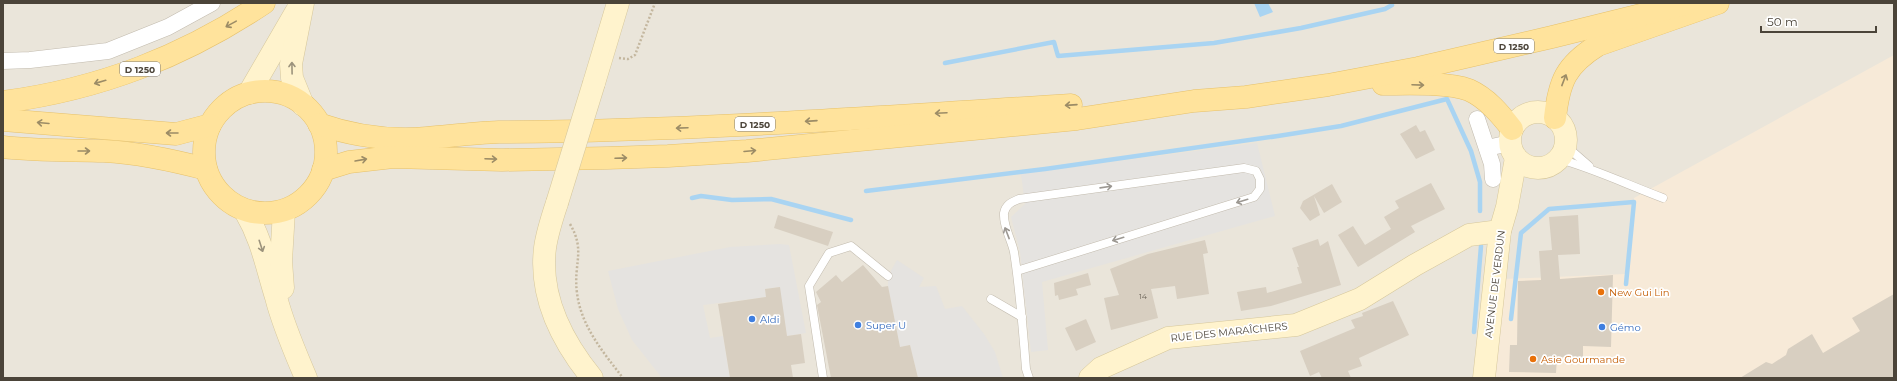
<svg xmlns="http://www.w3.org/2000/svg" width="1897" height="381" viewBox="0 0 1897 381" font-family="Montserrat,sans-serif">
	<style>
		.residential { fill: #eae5da }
		.commercial { fill: #f7ead8 }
		.parking { fill: #e5e3e0 }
		.water { fill: #a9d4f2 }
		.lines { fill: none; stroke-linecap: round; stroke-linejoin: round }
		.stream { stroke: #a9d4f2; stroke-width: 4.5 }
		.building { fill: #d8cfc1 }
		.lane-casing { stroke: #c2bbae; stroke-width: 9 }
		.street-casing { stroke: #c2bbae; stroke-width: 17 }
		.secondary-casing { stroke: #d6c79b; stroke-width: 23 }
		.primary-casing { stroke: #e6c16a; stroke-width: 23 }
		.path { stroke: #c4b79f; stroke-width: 2.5; stroke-dasharray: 2 2; stroke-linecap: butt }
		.lane { stroke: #fff; stroke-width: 8 }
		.street { stroke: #fff; stroke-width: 16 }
		.secondary { stroke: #fff3cd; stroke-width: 22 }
		.primary { stroke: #ffe39c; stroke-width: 22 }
		.secondary-bridge-casing { stroke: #d6c79b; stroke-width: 23; stroke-linecap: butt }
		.secondary-bridge { stroke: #fff3cd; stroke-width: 22 }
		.oneway { stroke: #9c8c66 }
		.oneway2 { stroke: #9c937c }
		.oneway3 { stroke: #9c9892 }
		.food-dot { fill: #e8710a; stroke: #fff; stroke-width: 1.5 }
		.shop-dot { fill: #3f7fe0; stroke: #fff; stroke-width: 1.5 }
		.labels { text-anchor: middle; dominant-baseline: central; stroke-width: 3.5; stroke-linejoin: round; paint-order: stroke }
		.number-label { font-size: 8px; fill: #6e675b }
		.shield { fill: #fff; stroke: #817c74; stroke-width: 1 }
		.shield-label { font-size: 9px; font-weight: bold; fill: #4b4439 }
		.street-label { font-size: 10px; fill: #4b4439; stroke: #fff }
		.food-label { font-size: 10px; fill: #c56008; stroke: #fff; text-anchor: start }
		.shop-label { font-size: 10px; fill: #366cbe; stroke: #fff; text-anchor: start }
	</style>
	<rect width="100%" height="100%" fill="#f6f3ec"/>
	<rect class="residential" x="3" y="3" width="1891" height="375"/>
	<polygon class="commercial" points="1894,55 1894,378 1493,378 1503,279 1625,274 1634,198"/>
	<g class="parking">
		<polygon points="1257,143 1275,216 1042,282 1048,350 1031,352 1020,252 1011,217 1025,204 1021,174"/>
		<polygon points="780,244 789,245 806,333 787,336 779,287 765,289 766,297 703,305 710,338 723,336 730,378 662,378 632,340 618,309 608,271 730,247"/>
		<polygon points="897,260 924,278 919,287 936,286 945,309 962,306 984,334 995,352 1003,378 918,378 910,345 900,347 888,286 888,276"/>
	</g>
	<polygon class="water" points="1254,3 1268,3 1273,12 1260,17"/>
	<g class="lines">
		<g class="stream">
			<polyline points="945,63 1054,42 1058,56 1214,43 1301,28 1385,9 1392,5"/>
			<polyline points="866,191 1045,169 1278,136 1341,126 1447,99 1471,151 1480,182 1480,211"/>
			<polyline points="692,198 701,196 732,200 771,199 851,220"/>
			<polyline points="1511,319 1521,233 1549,209 1634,202 1626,284"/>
			<polyline points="1474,332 1481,246"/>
		</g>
	</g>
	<g class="building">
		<polygon points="1416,125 1420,132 1425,130 1435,150 1416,159 1400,134"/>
		<polygon points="1431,183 1445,209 1411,226 1415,232 1358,267 1338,235 1353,226 1365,245 1391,229 1384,217 1399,208 1395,201"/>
		<polygon points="1332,184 1342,202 1324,213 1314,196 1320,215 1310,221 1300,208 1303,201"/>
		<polygon points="778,215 833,232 828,246 774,228"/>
		<polygon points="1578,215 1580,254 1558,255 1560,279 1613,275 1611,347 1583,346 1583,358 1557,357 1556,373 1509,372 1510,345 1517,345 1518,281 1541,280 1539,251 1552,250 1549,217"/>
		<polygon points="1318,239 1320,246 1328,241 1341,285 1271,306 1241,311 1237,292 1266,287 1267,293 1302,283 1297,267 1299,267 1292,248"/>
		<polygon points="1205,240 1208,253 1203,254 1209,294 1177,299 1175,286 1151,289 1158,318 1111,330 1104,298 1119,295 1110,269 1148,254"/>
		<polygon points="863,265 882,287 888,286 900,347 910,345 918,378 831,378 817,305 821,302 816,292 836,275 842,282"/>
		<polygon points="1088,273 1091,285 1076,289 1078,295 1059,300 1058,295 1055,296 1054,283"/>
		<polygon points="780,287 787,336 801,334 805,363 791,365 793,378 730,378 718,304 766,297 765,289"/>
		<polygon points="1894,294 1894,378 1740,378 1766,362 1772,364 1786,355 1788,349 1812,334 1823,353 1860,331 1852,318"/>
		<polygon points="1393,301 1409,335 1359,358 1362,366 1348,371 1351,378 1322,378 1319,372 1310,376 1300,351 1355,328 1351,320 1363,316 1362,313"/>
		<polygon points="1086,319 1096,342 1076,351 1065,328"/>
	</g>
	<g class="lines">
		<g class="lane-casing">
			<g id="lane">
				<polyline points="1566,146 1589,166"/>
				<path d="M1559,159C1595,169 1628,185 1663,198"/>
				<path d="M1017,271L1254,197L1260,189V179L1256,171L1244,168L1019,199C1012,202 1006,204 1004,213C1003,227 1011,238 1014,252C1020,290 1023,330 1026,369L1029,378"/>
				<polyline points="991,299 1022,317"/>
				<polyline points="823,378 809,286 829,253 851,246 888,276"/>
			</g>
		</g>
		<g class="street-casing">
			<g id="street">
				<polyline points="3,61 30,60 108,51 168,27 212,3"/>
				<polyline points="1477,119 1492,164 1493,179"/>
				<polyline points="1487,148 1510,143"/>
			</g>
		</g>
		<g class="secondary-casing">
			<g id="secondary">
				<polyline points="594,83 618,3"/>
				<polyline points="249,93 296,12"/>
				<polyline points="303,105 292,78 291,64 303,3"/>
				<circle cx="1538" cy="140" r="28"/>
				<path d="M557,203C552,218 547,233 545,248C539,297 562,341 592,378"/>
				<path d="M245,211C262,240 266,265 276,297C283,325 295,352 306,378"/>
				<polyline points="283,288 281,261 284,211"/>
				<polyline points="1090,378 1101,368 1168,338 1296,325 1360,299 1415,265 1469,235 1500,231"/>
				<polyline points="1484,378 1500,231 1507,207 1516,158"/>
			</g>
		</g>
		<g class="primary-casing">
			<g id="primary">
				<path d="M1383,84C1407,84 1447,82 1469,90C1487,98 1500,114 1512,129"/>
				<circle cx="265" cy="152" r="61"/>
				<path d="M3,102C100,89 183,57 264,3"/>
				<path d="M1555,118C1559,81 1566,65 1598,45L1718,3"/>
				<polyline points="3,120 176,134 210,125"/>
				<path d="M319,124C353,136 390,141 427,138C451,136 474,133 499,132C690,131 880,117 1071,105"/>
				<path d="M3,147C37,151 70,150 104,151C139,153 172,160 206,169"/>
				<polyline points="323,170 349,162 393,157 502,160 607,158 668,156 747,151 1077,119 1194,101 1246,97 1328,85 1418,68 1552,37 1689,3"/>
			</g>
		</g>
		<g class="path">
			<polyline points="619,58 628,59 635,55 655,3"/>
			<path d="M570,224C586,251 573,264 577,293C581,326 603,352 623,378"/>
		</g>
		<use href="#lane" class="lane"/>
		<use href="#street" class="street"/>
		<use href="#secondary" class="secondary"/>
		<use href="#primary" class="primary"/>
		<g class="secondary-bridge-casing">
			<polyline id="secondary-bridge" points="557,203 594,83"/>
		</g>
		<use href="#secondary-bridge" class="secondary-bridge"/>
	</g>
	<defs><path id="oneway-shaft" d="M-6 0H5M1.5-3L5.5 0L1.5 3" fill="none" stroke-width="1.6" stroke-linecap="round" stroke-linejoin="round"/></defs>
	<g class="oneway">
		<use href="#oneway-shaft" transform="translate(231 24) rotate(151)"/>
		<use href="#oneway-shaft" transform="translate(1564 80) rotate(-69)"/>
		<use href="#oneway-shaft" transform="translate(100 82) rotate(164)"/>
		<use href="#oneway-shaft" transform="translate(1418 85) rotate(2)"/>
		<use href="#oneway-shaft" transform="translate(1071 105) rotate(176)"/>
		<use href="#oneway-shaft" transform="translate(941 113) rotate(177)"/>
		<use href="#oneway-shaft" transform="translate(811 121) rotate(176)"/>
		<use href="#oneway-shaft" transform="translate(43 123) rotate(-175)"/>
		<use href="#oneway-shaft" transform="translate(682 128) rotate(178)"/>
		<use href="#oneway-shaft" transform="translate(172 133) rotate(-180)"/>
		<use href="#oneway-shaft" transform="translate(84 151)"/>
		<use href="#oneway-shaft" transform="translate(750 151) rotate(-5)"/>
		<use href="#oneway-shaft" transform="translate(621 158) rotate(-2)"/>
		<use href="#oneway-shaft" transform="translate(491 159) rotate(2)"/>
		<use href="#oneway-shaft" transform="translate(361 160) rotate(-10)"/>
	</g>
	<g class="oneway2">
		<use href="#oneway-shaft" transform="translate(292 68) rotate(-91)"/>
		<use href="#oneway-shaft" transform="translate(261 246) rotate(72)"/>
	</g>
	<g class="oneway3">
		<use href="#oneway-shaft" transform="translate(1106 187) rotate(-8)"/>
		<use href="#oneway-shaft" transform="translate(1242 201) rotate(163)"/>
		<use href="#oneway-shaft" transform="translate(1007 233) rotate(-111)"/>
		<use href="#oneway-shaft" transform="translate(1118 239) rotate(163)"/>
	</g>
	<g class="food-dot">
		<circle cx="1601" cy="292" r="4"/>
		<circle cx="1533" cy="359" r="4"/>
	</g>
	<g class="shop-dot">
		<circle cx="752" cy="319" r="4"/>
		<circle cx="858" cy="325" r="4"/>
		<circle cx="1602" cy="327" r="4"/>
	</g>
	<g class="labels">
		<g class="number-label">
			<text x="1143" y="296">14</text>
		</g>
		<g class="shield">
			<rect x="1494" y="39" width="40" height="14" rx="3"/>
			<rect x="120" y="62" width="40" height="14" rx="3"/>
			<rect x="735" y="117" width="40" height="14" rx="3"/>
		</g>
		<g class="shield-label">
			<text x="1514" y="46">D 1250</text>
			<text x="140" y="69">D 1250</text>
			<text x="755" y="124">D 1250</text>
		</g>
		<g class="street-label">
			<text transform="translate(1495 284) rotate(-83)">AVENUE DE VERDUN</text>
			<text transform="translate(1229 332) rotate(-6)">RUE DES MARAÎCHERS</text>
		</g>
		<g class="food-label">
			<text x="1609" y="292">New Gui Lin</text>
			<text x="1541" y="359">Asie Gourmande</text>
		</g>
		<g class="shop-label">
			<text x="760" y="319">Aldi</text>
			<text x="866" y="325">Super U</text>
			<text x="1610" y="327">Gémo</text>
		</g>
	</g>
	<rect width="1897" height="381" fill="none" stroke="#4b4439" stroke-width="8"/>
	<path d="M1761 26v6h115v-6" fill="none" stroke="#4b4439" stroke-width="2"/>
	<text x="1767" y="26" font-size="12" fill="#4b4439" stroke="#ffffff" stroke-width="3" paint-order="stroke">50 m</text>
</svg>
